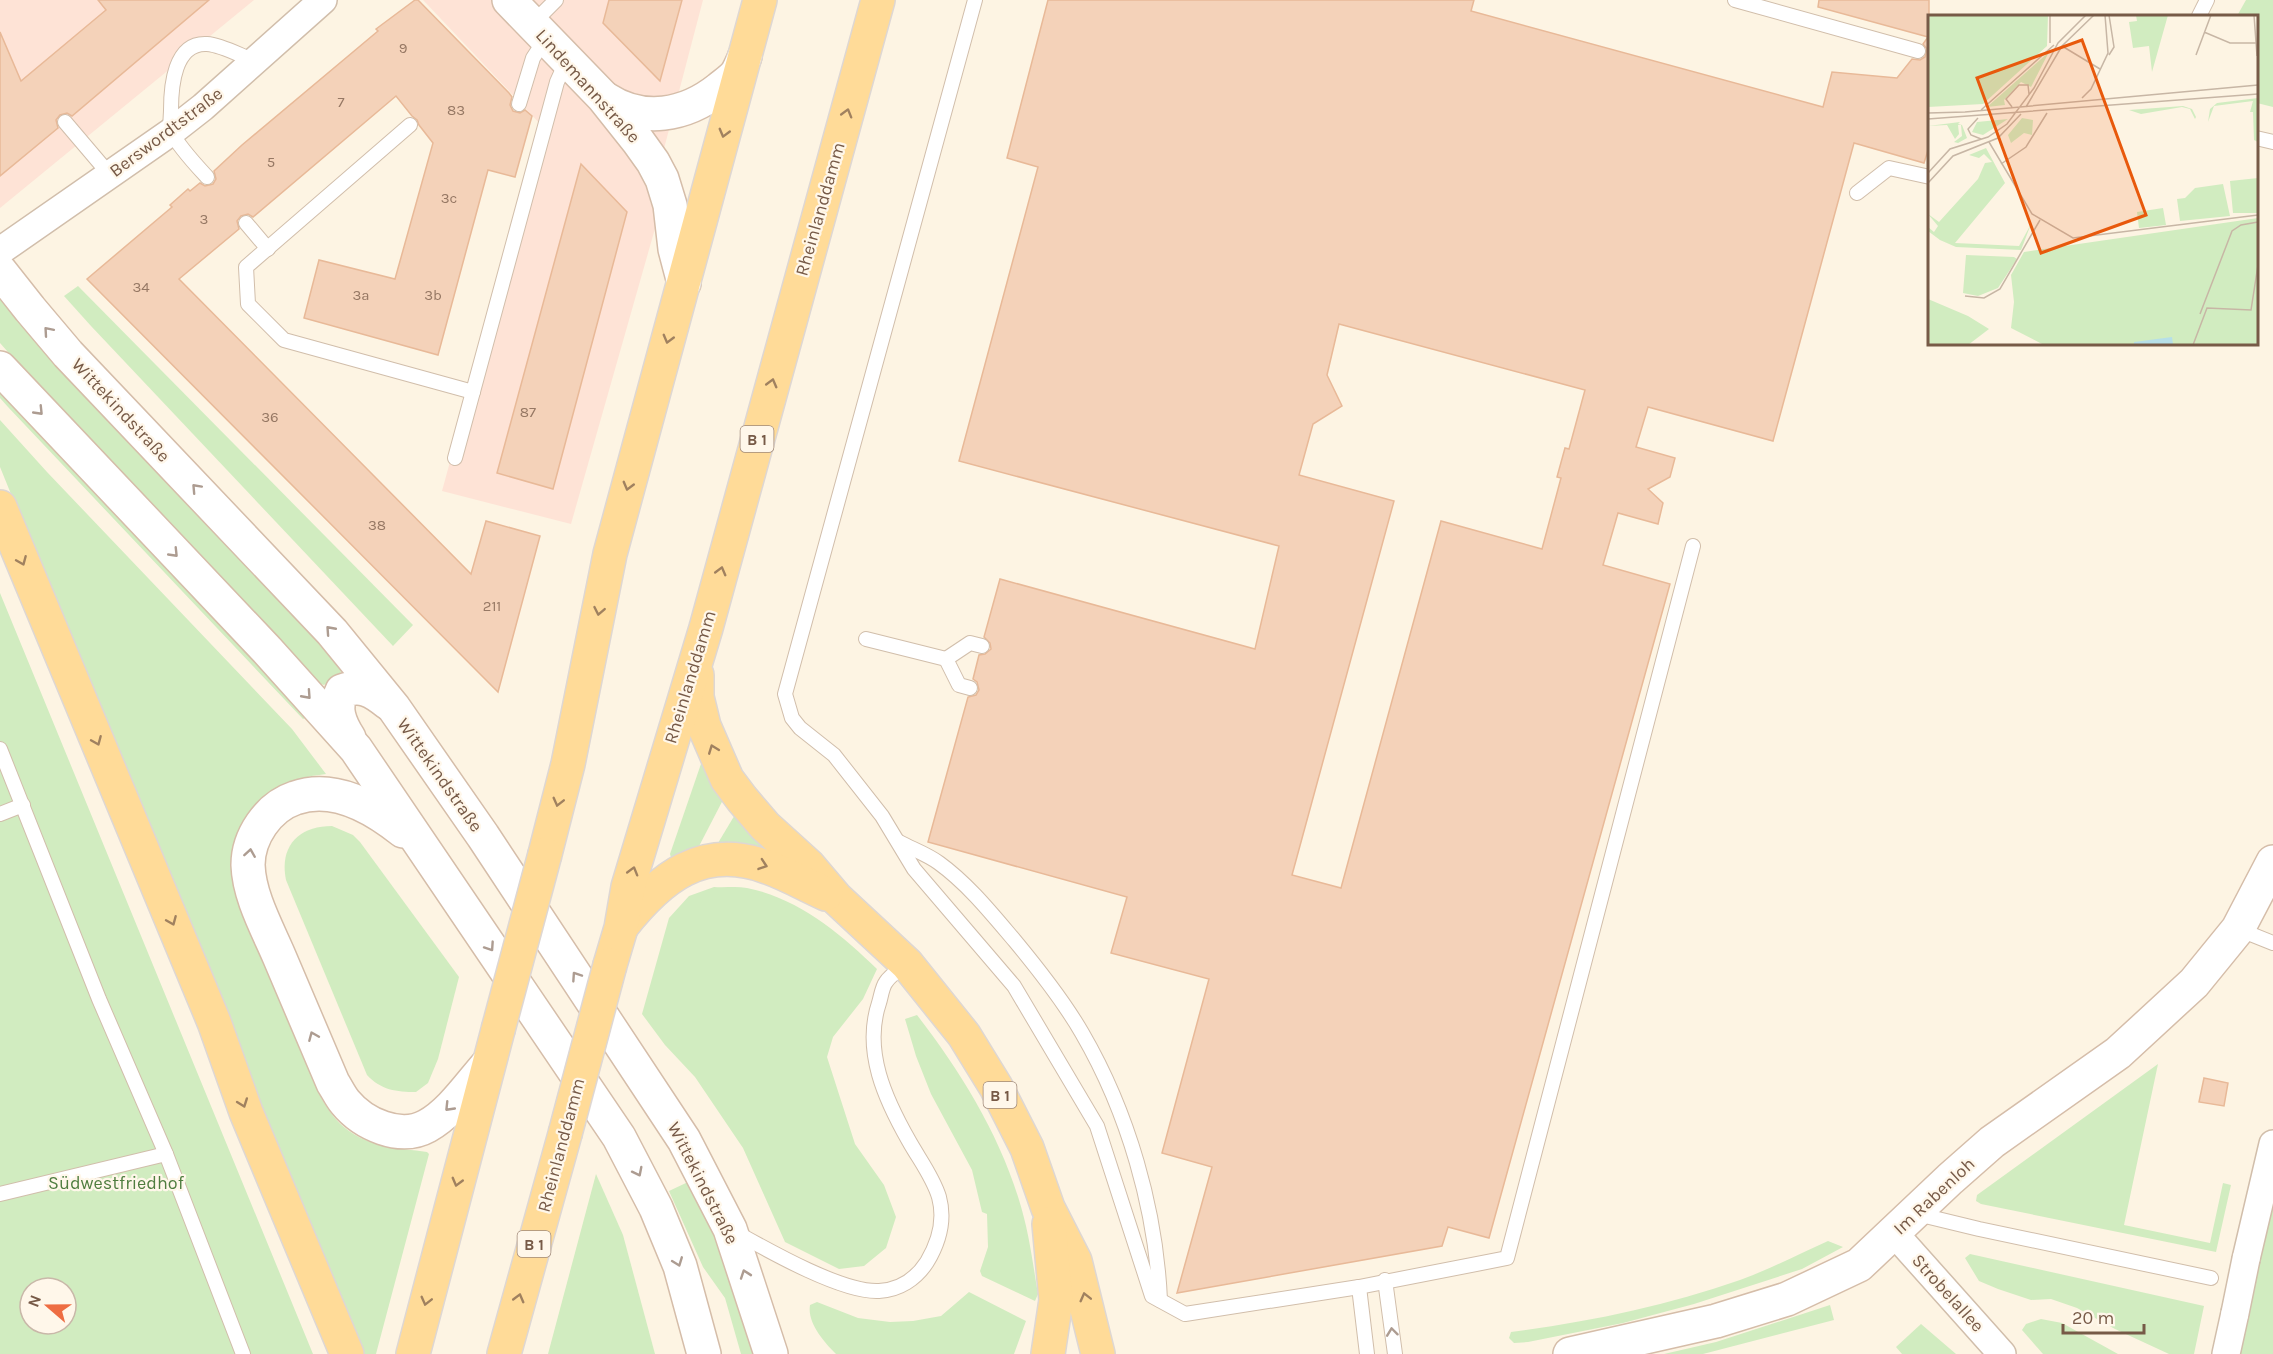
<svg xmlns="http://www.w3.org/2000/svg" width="2273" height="1354" viewBox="0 0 2273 1354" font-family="Karla,sans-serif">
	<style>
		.commercial { fill: #fee3d6 }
		.green { fill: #d1ecc0; fill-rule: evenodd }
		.building { fill: #f4d2b9; stroke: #e8b998; stroke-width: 1.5; fill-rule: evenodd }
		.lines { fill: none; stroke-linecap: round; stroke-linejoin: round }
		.lane-casing { stroke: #d1beab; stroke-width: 16 }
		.street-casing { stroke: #d1beab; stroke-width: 30 }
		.secondary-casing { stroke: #d5bda9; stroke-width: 36 }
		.primary-casing { stroke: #ded7d3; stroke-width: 36 }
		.lane { stroke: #fff; stroke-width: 14 }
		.street { stroke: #fff; stroke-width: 27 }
		.secondary { stroke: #fff; stroke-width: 33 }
		.primary { stroke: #ffdb98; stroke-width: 33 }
		.street-bridge-casing { stroke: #d1beab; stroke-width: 30; stroke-linecap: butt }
		.primary-bridge-casing { stroke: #ded7d3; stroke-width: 36; stroke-linecap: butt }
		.street-bridge { stroke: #fff; stroke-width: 27 }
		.primary-bridge { stroke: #ffdb98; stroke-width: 33 }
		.oneway { stroke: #a0815f }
		.oneway2 { stroke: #ad9c91 }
		.labels { text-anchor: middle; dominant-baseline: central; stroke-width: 4.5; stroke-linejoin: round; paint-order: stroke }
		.number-label { font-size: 15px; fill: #967864 }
		.shield { fill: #fff7ea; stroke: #a08978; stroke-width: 1.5 }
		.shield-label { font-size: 16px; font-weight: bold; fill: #775a47 }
		.street-label { font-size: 18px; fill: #775a47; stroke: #fff7ea }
		.park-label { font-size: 18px; fill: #4f7d3f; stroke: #fff7ea }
		.inset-road { fill: none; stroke: #c7b6a5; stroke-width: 1.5 }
		.view { fill: #e8590c; fill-opacity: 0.15; stroke: #e8590c; stroke-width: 3 }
		.inset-edge { fill: none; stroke: #775a47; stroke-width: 3 }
	</style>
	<rect width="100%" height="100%" fill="#fdf4e3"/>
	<g class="commercial">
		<polygon points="0,0 254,0 0,208"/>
		<polygon points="423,0 703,0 650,202 658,218 571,524 442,491 542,126"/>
	</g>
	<g class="green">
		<polygon points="2246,0 2273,0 2273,107 2257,103 2256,16 2237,16"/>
		<polygon points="78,286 413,625 393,646 91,326 64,296"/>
		<polygon points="0,298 40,348 339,663 342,668 340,674 324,685 318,683 60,411 0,343"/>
		<polygon points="0,392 10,404 307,717 303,719 8,407 0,398"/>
		<path d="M0,420L47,472L292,729L326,774C286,779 276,786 249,814C259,860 270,906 280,952C292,1004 303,1093 345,1128C368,1147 399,1148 427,1152L429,1154L376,1354H362L293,1180L199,956L0,467Z"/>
		<path d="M0,593L313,1354H0ZM30,1288H66V1324H30Z"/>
		<polygon points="703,758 725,796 696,852 672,861 670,854"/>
		<polygon points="736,813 764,843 761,850 715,848"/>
		<path d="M332,826L353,835L360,842L459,977L438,1059L428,1083L416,1092C396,1092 381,1090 367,1075L286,880C279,846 299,826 332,826Z"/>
		<path d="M714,887C725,888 736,886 747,888C798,898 841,934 877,969L863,999L833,1037L827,1057L855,1144L884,1185L896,1217L886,1248L864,1266L839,1269L785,1242L743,1148L695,1077L665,1045L642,1014L669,918L689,896Z"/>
		<path d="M917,1015C965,1077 1008,1148 1026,1226C1031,1248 1034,1271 1038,1294L1035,1301L982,1276L980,1271L988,1247L987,1214L982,1212L972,1170L931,1094L916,1056L905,1019Z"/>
		<polygon points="2158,1064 2124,1225 2210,1243 2223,1183 2231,1185 2216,1252 1981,1204 1976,1201 1977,1195"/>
		<polygon points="2273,1142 2273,1354 2227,1354"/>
		<polygon points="596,1174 623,1235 655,1354 548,1354"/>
		<polygon points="688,1182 721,1249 757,1354 741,1354 725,1298 703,1267 669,1191"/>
		<path d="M1828,1241L1843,1247L1802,1269L1694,1304L1623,1323L1528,1342L1514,1343L1509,1338L1511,1332C1588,1322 1666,1306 1740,1280C1770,1269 1799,1254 1828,1241Z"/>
		<polygon points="1970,1254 2204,1306 2194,1354 2169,1354 2115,1329 2077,1308 2051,1299 2031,1300 1998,1289 1979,1281 1965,1258"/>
		<path d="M969,1292L1026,1321L1014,1354H836C824,1342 807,1323 810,1305L817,1302L858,1318L890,1322L913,1321L941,1316Z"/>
		<polygon points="1830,1305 1834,1320 1703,1354 1664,1354 1716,1342"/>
		<polygon points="2041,1319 2062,1323 2118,1354 2043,1354 2022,1330 2026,1324"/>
		<polygon points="1921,1324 1956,1354 1902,1354 1896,1347"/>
	</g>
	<g class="building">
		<polygon points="98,0 209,0 72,116 67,113 60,115 56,120 58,128 0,176 0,32 21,81 106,10"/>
		<polygon points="415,0 418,0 509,93 512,97 510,105 513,111 520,113 525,110 532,116 515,177 488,170 438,355 304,318 319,260 395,279 433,143 419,125 417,120 412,116 396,96 253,217 248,214 241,216 237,221 239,229 179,279 471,574 486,521 540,536 498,692 87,279 172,207 170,205 188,189 190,191 200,183 205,186 213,184 216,179 214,171 242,145 378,31 376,29"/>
		<polygon points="609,0 682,0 660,81 603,23"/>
		<path d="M1048,0H1474L1471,11L1823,107L1832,72L1897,78L1912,59L1920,60L1925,57L1927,49L1923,44L1928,37L1818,7L1819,0H1929V147L1924,163L1854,143L1773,441L1648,407L1636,447L1675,458L1670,477L1648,489L1663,503L1658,524L1618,513L1603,565L1670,584L1489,1238L1448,1227L1442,1246L1177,1293L1212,1167L1162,1153L1209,979L1111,953L1127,897L928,842L968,697L976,695L979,690L977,682L973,679L979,655L985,654L991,649L990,643L984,637L1000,579L1255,649L1279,546L959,461L1038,167L1007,158ZM1339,324L1585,390L1569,449L1565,448L1557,477L1561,478L1542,549L1441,521L1341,888L1292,875L1394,501L1299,475L1313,424L1342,406L1327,375Z"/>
		<polygon points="581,164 627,212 553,489 497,473"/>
		<polygon points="2204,1078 2228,1083 2224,1106 2199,1102"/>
	</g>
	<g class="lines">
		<g class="lane-casing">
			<g id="lane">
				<polyline points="975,0 785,694 792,718 800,728 834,755 882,816 914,869 1014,986 1097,1126 1152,1296 1185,1314 1359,1287 1507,1258 1693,546"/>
				<polyline points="1735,0 1918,51"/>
				<polyline points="2199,16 2207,0"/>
				<polyline points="532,24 556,0"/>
				<polyline points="519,104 533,58 546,38"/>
				<polyline points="65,122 110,175"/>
				<polyline points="410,125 246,267 248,304 284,340 473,392"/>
				<polyline points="2256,138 2273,142"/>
				<path d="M207,177C196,165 179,147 172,133C169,127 171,117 171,110C171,87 174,42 207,44C222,45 241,56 255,61"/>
				<polyline points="1857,193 1889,168 1930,177"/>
				<polyline points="246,223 268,249"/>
				<polyline points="455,458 557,82 567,60"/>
				<polyline points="866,639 946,659 959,685 970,688"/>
				<polyline points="946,659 970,643 982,646"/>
				<polyline points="0,749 99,999 166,1154 243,1354"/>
				<polyline points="0,814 23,805"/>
				<path d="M899,842C912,849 927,854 939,863C968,884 992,914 1015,941C1039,970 1063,1000 1082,1033C1128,1112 1156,1209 1160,1300"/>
				<polyline points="2238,929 2273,943"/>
				<polyline points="0,1194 166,1154"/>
				<polyline points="1917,1214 1979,1229 2211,1278"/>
				<path d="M737,1233C769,1251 843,1293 879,1291C899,1290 916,1279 927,1262C939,1242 945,1219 939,1197C933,1177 919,1159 909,1141C885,1099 863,1051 879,1003C881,997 882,987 886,982C890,975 901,969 907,964"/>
				<polyline points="1385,1280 1395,1354"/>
				<polyline points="1359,1287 1367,1354"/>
			</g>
		</g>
		<g class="street-casing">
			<g id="street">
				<polyline points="0,251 171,132 203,107 323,0"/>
				<polyline points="1894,1233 2002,1354"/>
				<polyline points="2246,1259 2273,1144"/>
				<polyline points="2226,1354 2235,1313"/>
			</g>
		</g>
		<g class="secondary-casing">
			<g id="secondary">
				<polyline points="509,0 603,97 638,141 653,162 662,179 670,205 675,249 684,283"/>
				<path d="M606,99C643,123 685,116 719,89C725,84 733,79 737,73C740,68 743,61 745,56"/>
				<polyline points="0,271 30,309 68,354 332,632 394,708 483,836 684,1140 730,1229 771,1354"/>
				<polyline points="0,368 267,650 356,749 619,1137 656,1208 680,1266 704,1354"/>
				<path d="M349,738C340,724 333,708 342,691C361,684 372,690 388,703"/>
				<path d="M403,831C373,807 334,784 295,798C268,807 248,837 248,865C249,896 267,928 279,956C297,998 315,1040 333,1083C337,1089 340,1096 345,1102C363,1124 400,1141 427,1126C451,1113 470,1084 488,1064"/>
				<polyline points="1570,1354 1716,1321 1787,1299 1859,1265 1950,1179 1992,1142 2118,1053 2194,983 2238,929 2273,862"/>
			</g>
		</g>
		<g class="primary-casing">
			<g id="primary">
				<polyline points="0,507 214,1022 246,1112 347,1354"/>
				<polyline points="697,675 697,697 704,726 727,779 742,799 765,826 808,865 836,898 907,964 964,1035 996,1087 1027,1148 1048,1208 1075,1261 1098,1354"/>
				<polyline points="545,854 568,764 610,554 760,0"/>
				<path d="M622,926C660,878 702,843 767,867C787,874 806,885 826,894"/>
				<polyline points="610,965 621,928 628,887 706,628 878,0"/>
				<polyline points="413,1354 498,1030"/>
				<polyline points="504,1354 565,1134"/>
				<polyline points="1048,1354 1056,1300 1049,1224"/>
			</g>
		</g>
		<use href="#lane" class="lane"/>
		<use href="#street" class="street"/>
		<use href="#secondary" class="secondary"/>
		<use href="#primary" class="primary"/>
		<g class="street-bridge-casing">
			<polyline id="street-bridge" points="2235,1313 2246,1259"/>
		</g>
		<g class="primary-bridge-casing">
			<g id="primary-bridge">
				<polyline points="498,1030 545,854"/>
				<polyline points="565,1134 610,965"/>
			</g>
		</g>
		<use href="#street-bridge" class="street-bridge"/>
		<use href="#primary-bridge" class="primary-bridge"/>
	</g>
	<defs><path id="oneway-chevron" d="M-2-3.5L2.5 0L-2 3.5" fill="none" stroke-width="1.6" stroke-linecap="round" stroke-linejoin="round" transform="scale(1.5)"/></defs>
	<g class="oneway">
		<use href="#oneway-chevron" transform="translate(847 113) rotate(-74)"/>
		<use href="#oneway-chevron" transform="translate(724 133) rotate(105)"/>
		<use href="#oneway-chevron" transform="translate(668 339) rotate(105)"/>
		<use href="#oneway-chevron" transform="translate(772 383) rotate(-75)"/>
		<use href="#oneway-chevron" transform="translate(628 486) rotate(105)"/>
		<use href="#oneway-chevron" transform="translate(22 561) rotate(67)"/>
		<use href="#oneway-chevron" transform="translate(721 571) rotate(-75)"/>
		<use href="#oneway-chevron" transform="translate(599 611) rotate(101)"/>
		<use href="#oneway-chevron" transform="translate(97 741) rotate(67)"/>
		<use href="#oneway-chevron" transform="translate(713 749) rotate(-111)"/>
		<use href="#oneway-chevron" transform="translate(558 802) rotate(104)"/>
		<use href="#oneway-chevron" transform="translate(763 865) rotate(19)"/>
		<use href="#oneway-chevron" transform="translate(633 871) rotate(-74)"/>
		<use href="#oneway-chevron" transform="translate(172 921) rotate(67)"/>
		<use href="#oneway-chevron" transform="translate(243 1103) rotate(70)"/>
		<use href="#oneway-chevron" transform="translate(457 1182) rotate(105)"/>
		<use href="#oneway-chevron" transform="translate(1085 1297) rotate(-104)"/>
		<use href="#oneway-chevron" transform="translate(519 1298) rotate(-75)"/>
		<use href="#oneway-chevron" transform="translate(426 1301) rotate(104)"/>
	</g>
	<g class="oneway2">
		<use href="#oneway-chevron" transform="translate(48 331) rotate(-131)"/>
		<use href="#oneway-chevron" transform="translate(39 411) rotate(46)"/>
		<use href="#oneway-chevron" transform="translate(196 488) rotate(-133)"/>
		<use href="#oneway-chevron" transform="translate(174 553) rotate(46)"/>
		<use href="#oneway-chevron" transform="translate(330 630) rotate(-132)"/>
		<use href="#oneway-chevron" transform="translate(307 695) rotate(48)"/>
		<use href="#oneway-chevron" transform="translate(250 853) rotate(-81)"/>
		<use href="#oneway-chevron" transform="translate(490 947) rotate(56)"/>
		<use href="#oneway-chevron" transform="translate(576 976) rotate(-124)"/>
		<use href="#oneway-chevron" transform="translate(313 1036) rotate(-113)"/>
		<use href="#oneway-chevron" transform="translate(449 1107) rotate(134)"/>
		<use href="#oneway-chevron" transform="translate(638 1172) rotate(63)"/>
		<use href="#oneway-chevron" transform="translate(678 1262) rotate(69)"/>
		<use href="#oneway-chevron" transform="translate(745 1274) rotate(-109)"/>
		<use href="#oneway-chevron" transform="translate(1392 1332) rotate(-97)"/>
	</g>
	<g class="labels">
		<g class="number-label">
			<text x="403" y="48">9</text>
			<text x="341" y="102">7</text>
			<text x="456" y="110">83</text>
			<text x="271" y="162">5</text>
			<text x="449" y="198">3c</text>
			<text x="204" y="219">3</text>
			<text x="141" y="287">34</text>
			<text x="361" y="295">3a</text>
			<text x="433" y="295">3b</text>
			<text x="528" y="412">87</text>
			<text x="270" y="417">36</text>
			<text x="377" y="525">38</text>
			<text x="492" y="606">211</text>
		</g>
		<g class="shield">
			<rect x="740.5" y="426" width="33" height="26" rx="4.5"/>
			<rect x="983.5" y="1082" width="33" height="26" rx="4.5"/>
			<rect x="517.5" y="1231" width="33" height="26" rx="4.5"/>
		</g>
		<g class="shield-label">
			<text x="757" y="439">B 1</text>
			<text x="1000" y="1095">B 1</text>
			<text x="534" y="1244">B 1</text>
		</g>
		<g class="street-label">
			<text transform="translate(588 86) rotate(48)">Lindemannstraße</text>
			<text transform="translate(166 132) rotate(-37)">Berswordtstraße</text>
			<text transform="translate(820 209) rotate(-74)">Rheinlanddamm</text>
			<text transform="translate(121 410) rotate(47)">Wittekindstraße</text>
			<text transform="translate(690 677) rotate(-73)">Rheinlanddamm</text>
			<text transform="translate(440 775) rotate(55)">Wittekindstraße</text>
			<text transform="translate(561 1145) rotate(-75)">Rheinlanddamm</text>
			<text transform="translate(703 1183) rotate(63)">Wittekindstraße</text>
			<text transform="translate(1934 1196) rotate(-43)">Im Rabenloh</text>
			<text transform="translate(1948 1293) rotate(48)">Strobelallee</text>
		</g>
		<g class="park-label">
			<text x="116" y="1183">Südwestfriedhof</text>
		</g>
	</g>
	<g transform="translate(1928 15)">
		<rect width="330" height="330" fill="#fdf4e3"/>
		<path d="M0,0H120L119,31L55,89L0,92ZM208,0H240L224,57L221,31L205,33L201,7L209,6ZM121,37L103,72L93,67L76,85L77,90L59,92ZM330,83V127L326,125L325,97H322L325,86L286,91L280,107L282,94L289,88ZM255,91L264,94L268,102L267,104L262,94L254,92L213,99L201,95ZM94,103L105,105L104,120L96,118L83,128L80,120ZM80,104L55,120L44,117L49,107ZM32,107L30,109L34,110L39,123L30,128L26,127L34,121L33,110H30L31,119L27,124L19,110L0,111ZM58,133L77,168L27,228L91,231L103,209L93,235L28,232L12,225L16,221L12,225L0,216V212L6,217L10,211L0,199L11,207L50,164L57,148L64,147L56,139L51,143L41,140ZM330,163L329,198H305L302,166ZM295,169L302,201L252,206L249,184L257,183L267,173ZM235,193L238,210L211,213L209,197ZM330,203V330H116L83,313L86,287L83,260L96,237ZM38,240L86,242L89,244L70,273L50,281L35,278ZM0,284L40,301L61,314L40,330H0Z" fill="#d1ecc0"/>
		<path d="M244,322L245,329L206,330V327Z" fill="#b6dfe8"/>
		<path class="inset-road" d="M326,0L329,41M276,17L302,28H328M122,28V0M134,31L172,54M181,40L186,32L181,0M268,40L283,0M154,83L163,74L180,38L177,0M84,92L78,84L91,70H100L101,79M98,92L134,31L166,0M53,95L126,30M37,97L330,70M0,98L37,97M50,103L40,114L43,120L53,124M0,104L330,79M61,127L104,199L145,223L330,200M73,149L98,132L119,98M0,158L22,134L60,122L79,109L106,73L130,28L158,0M0,168L25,141L70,123L93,99M37,281L56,283L72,274L112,205M272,299L304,216L313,210L330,207M265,330L279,293L323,295L330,250"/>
		<path class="view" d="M154,25L218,200L113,238L49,63Z"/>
		<rect width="330" height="330" class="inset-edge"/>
	</g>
	<g transform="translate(48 1306) rotate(290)"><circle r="28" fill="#fff7ea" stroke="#c9b8a9" stroke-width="1.5"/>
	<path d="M0-4.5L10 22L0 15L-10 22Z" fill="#ee6d42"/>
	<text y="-9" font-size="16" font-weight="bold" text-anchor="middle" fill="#775a47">N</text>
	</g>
	<path d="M2063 1324v9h81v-9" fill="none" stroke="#775a47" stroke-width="3"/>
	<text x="2072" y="1324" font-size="18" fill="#775a47" stroke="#fff7ea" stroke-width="4.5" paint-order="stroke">20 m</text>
</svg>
